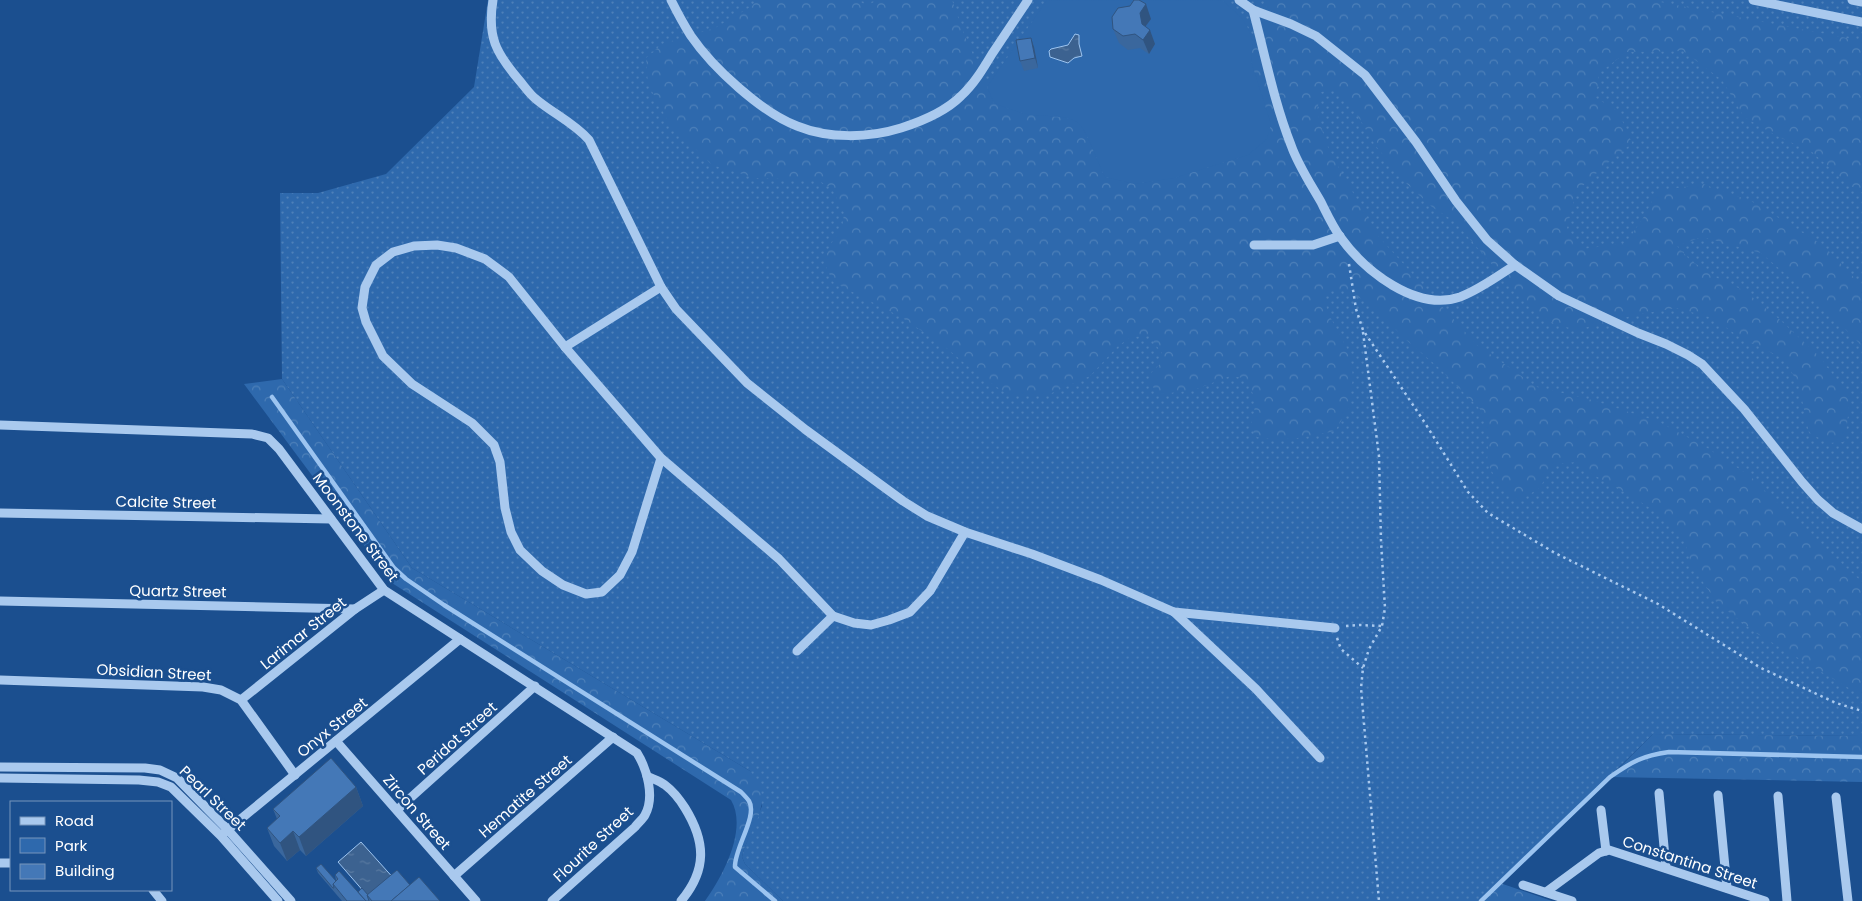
<svg xmlns="http://www.w3.org/2000/svg" width="1862" height="901" viewBox="0 0 1862 901" font-family="Poppins,sans-serif">
	<style>
		.grass { fill: url(#grass-dots) }
		.forest { fill: url(#forest-crowns) }
		.green { fill: #2e69ad }
		.water { fill: url(#water-ripples); stroke: #9cc4f0 }
		.lines { fill: none; stroke-linecap: round; stroke-linejoin: round }
		.stream { stroke: #9cc4f0; stroke-width: 4.5 }
		.path { stroke: #a9c9ee; stroke-width: 2.5; stroke-dasharray: 2.5 4; stroke-linecap: butt }
		.minor { stroke: #a9c9ee; stroke-width: 9 }
		.wall { fill: #3a679d }
		.shaded-wall { fill: #305480 }
		.building { fill: #4478b7; stroke: #305480 }
		.labels { text-anchor: middle; dominant-baseline: central; stroke-width: 5; stroke-linejoin: round; paint-order: stroke }
		.street-label { font-size: 15px; fill: #fff; stroke: #1b4f8f }
	</style>
	<defs>
		<pattern id="grass-dots" width="8" height="8" patternUnits="userSpaceOnUse" patternTransform="scale(1.25)"><rect width="8" height="8" fill="#2e69ad"/><path d="M2 2h.1M6 6h.1" fill="none" stroke="#4d80b9" stroke-width="1.8" stroke-linecap="round"/></pattern>
		<pattern id="forest-crowns" width="20" height="18" patternUnits="userSpaceOnUse" patternTransform="scale(1.25)"><rect width="20" height="18" fill="#2e69ad"/><path d="M2 6a3 3 0 1 1 6 0M12 15a3 3 0 1 1 6 0" fill="none" stroke="#4d80b9"/></pattern>
		<pattern id="water-ripples" width="26" height="14" patternUnits="userSpaceOnUse" patternTransform="scale(1.25)"><rect width="26" height="14" fill="#3c6290"/><path d="M2 4q2-2 4 0t4 0M15 11q2-2 4 0t4 0" fill="none" stroke="#597aa1"/></pattern>
	</defs>
	<rect width="100%" height="100%" fill="#1b4f8f"/>
	<polygon class="grass" points="488,0 1862,0 1862,736 1653,734 1500,883 1479,901 783,901 745,864 742,857 744,849 762,806 750,771 412,568 282,379 280,193 318,193 386,174 474,87"/>
	<g class="forest">
		<path d="M757,0H858L867,6L877,0H952L964,34L994,103C1004,107 1016,112 1027,114C1041,117 1064,114 1077,122C1087,129 1098,164 1105,177L1135,184L1174,178L1248,155L1265,102C1260,89 1252,75 1251,60C1249,40 1262,19 1269,0H1650L1862,41V192L1849,185L1812,152L1777,136L1744,117L1722,80L1683,51L1627,52L1599,73L1596,98L1618,111L1632,143L1610,161L1576,192L1567,228L1583,249L1626,243L1645,215L1657,191L1703,184L1751,201L1823,245L1862,286V346L1818,302L1761,253L1702,237L1677,246L1690,260L1717,278L1745,291L1779,319L1820,357L1850,398L1845,442L1829,443L1809,433L1799,385L1784,359L1738,336L1713,318L1676,308L1635,315L1576,330L1553,323L1530,308L1454,221L1432,207L1407,184L1375,145L1356,113L1335,89L1321,92L1317,110L1325,141L1341,172L1378,236L1477,345L1537,387L1592,400L1659,422L1704,446L1750,476L1807,532L1862,582V696L1756,633L1717,603L1691,564L1683,535L1650,508L1623,491L1590,473L1576,462L1550,465L1541,487L1519,501L1498,483L1487,462L1489,438L1480,409L1438,367L1405,339L1370,303L1342,290L1331,291L1324,297L1328,313L1350,354L1353,377L1349,408L1335,431C1309,436 1284,443 1257,437L1250,427C1257,408 1257,395 1244,378L1230,376L1194,390L1162,394L1150,385L1149,375L1160,364L1162,353L1149,336L1131,337L1118,346L1090,376L1045,396H1010L975,372L944,346L901,317L833,282L824,262L830,245L842,229L844,213L832,189L818,180L756,178L712,165L669,123L648,84L646,58L662,44L715,28L752,6Z"/>
		<path d="M282,379L412,568L750,771C774,797 756,822 744,849L742,857L745,864L783,901H705C723,876 748,829 731,800L392,583L244,384Z"/>
		<polygon points="1653,734 1862,736 1862,782 1610,777"/>
		<polygon points="1500,883 1552,901 1479,901"/>
	</g>
	<path class="green" d="M1047,0L1223,1L1241,17L1248,28L1253,42L1251,61L1271,124L1267,139L1248,155L1174,178L1135,184L1105,177C1098,164 1087,129 1077,122C1064,114 1041,117 1027,114C1016,112 1004,107 994,103L987,87Z"/>
	<g class="water">
		<polygon points="1075,34 1079,35 1079,44 1082,56 1074,58 1068,63 1050,57 1049,51 1051,49 1068,45"/>
		<polygon points="361,842 396,881 372,901 338,862"/>
	</g>
	<g class="lines">
		<g class="stream">
			<path d="M272,397L394,568L406,579L444,605L741,792C744,795 747,798 749,801C758,816 734,849 735,867L775,901"/>
			<path d="M1481,901L1610,777C1633,761 1642,756 1669,752L1862,757"/>
		</g>
		<g class="path">
			<polyline points="1349,264 1356,309 1363,330 1425,423 1468,492 1488,513 1555,553 1658,604 1761,668 1836,703 1862,711"/>
			<polyline points="1363,332 1379,456 1381,541 1385,608 1382,626 1369,649 1363,668 1361,688 1379,901"/>
			<polyline points="1346,626 1359,625 1382,626"/>
			<polyline points="1337,638 1341,649 1363,668"/>
		</g>
		<g class="minor">
			<path d="M493,0C487,37 496,53 519,80C525,87 530,95 537,100C554,114 574,123 589,140L661,287L676,309L747,383L806,430L903,501L927,516L965,532L1032,554L1101,580L1174,612L1335,628"/>
			<path d="M671,0C677,12 684,25 691,36C713,68 761,112 797,126C829,139 869,138 901,128C923,121 945,112 961,96C974,84 983,69 992,54C1004,36 1016,18 1028,0"/>
			<polyline points="1239,0 1253,10 1291,24 1316,36 1365,75 1416,142 1456,201 1487,240 1515,265 1559,296 1638,333 1666,344 1688,355 1702,364 1744,409 1802,482 1818,500 1833,513 1862,529"/>
			<polyline points="1753,0 1862,22"/>
			<polyline points="1852,0 1862,2"/>
			<path d="M1253,10C1265,55 1274,102 1291,145C1298,165 1310,183 1321,202C1327,214 1333,227 1341,238C1365,271 1416,312 1460,297C1479,290 1498,276 1515,265"/>
			<polyline points="1254,245 1313,245 1340,236"/>
			<polyline points="565,347 661,287"/>
			<path d="M0,425L252,434L268,438L279,449L384,590L637,753C647,769 655,797 645,815C643,819 638,823 635,827L552,901"/>
			<polyline points="661,458 632,552 620,575 602,592 586,594 563,585 542,571 520,550 511,532 505,508 500,462 494,445 472,423 412,384 383,356 366,322 362,308 365,287 376,265 393,252 414,246 437,245 456,248 485,259 509,277 565,347 661,458 779,559 833,616 854,623 871,625 889,620 910,612 930,591 965,532"/>
			<polyline points="0,513 331,519"/>
			<polyline points="0,601 355,609"/>
			<polyline points="1174,612 1256,689 1320,758"/>
			<polyline points="797,651 833,616"/>
			<polyline points="0,680 203,687 221,690 241,700 295,775"/>
			<polyline points="241,700 355,609 384,590"/>
			<polyline points="336,741 476,901"/>
			<polyline points="0,767 145,768 160,770 177,778 228,830 291,901"/>
			<path d="M647,776C653,779 660,781 665,785C673,791 680,800 685,808C706,842 707,870 681,901"/>
			<polyline points="0,778 139,780 158,782 171,787 221,836 278,901"/>
			<polyline points="1659,793 1666,868"/>
			<polyline points="1718,795 1727,888"/>
			<polyline points="1778,796 1787,901"/>
			<polyline points="1836,797 1848,901"/>
			<polyline points="397,810 535,686"/>
			<polyline points="1601,810 1606,851"/>
			<polyline points="225,832 460,639"/>
			<polyline points="0,863 11,863"/>
			<polyline points="454,876 613,737"/>
			<polyline points="1523,885 1572,901"/>
			<polyline points="153,890 162,901"/>
			<polyline points="1546,892 1599,853 1609,850 1765,901"/>
		</g>
	</g>
	<g class="wall">
		<polygon points="1151,19 1145,27 1155,44 1149,54 1140,48 1128,50 1119,43 1113,29"/>
		<polygon points="1034,47 1038,68 1024,71 1020,61"/>
		<polygon points="356,787 363,806 306,856 300,850 287,861 274,846 267,828 277,819 273,809"/>
		<polygon points="316,868 336,881 335,875 358,892 368,895 410,885 440,901 342,901 318,873"/>
	</g>
	<g class="shaded-wall">
		<polygon points="1146,4 1151,19 1145,27 1150,30 1155,44 1149,54 1143,40 1140,13"/>
		<polygon points="1031,38 1034,47 1038,68 1035,58"/>
		<polygon points="356,787 363,806 306,856 299,837"/>
		<polygon points="293,831 300,850 287,861 280,843"/>
	</g>
	<g class="building">
		<polygon points="1134,0 1139,0 1146,4 1140,13 1142,24 1150,30 1143,40 1135,34 1123,36 1113,29 1112,17 1118,8 1130,6"/>
		<polygon points="1031,38 1035,58 1020,61 1016,40"/>
		<polygon points="331,758 356,787 299,837 293,831 280,843 267,828 280,816 273,809"/>
		<polygon points="321,864 336,881 333,884 334,888 333,888 316,868"/>
		<polygon points="397,870 410,885 391,901 372,901 367,895"/>
		<polygon points="339,871 366,901 347,901 333,884 338,879 335,875"/>
		<polygon points="419,877 440,901 391,901"/>
		<polygon points="362,888 368,895 367,895 369,901 366,901 358,892"/>
	</g>
	<g class="labels">
		<g class="street-label">
			<text transform="translate(166 502) rotate(1)">Calcite Street</text>
			<text transform="translate(356 527) rotate(53)">Moonstone Street</text>
			<text transform="translate(178 591) rotate(1)">Quartz Street</text>
			<text transform="translate(303 633) rotate(-39)">Larimar Street</text>
			<text transform="translate(154 672) rotate(3)">Obsidian Street</text>
			<text transform="translate(332 727) rotate(-39)">Onyx Street</text>
			<text transform="translate(457 738) rotate(-42)">Peridot Street</text>
			<text transform="translate(525 796) rotate(-41)">Hematite Street</text>
			<text transform="translate(213 798) rotate(44)">Pearl Street</text>
			<text transform="translate(417 812) rotate(49)">Zircon Street</text>
			<text transform="translate(593 844) rotate(-43)">Flourite Street</text>
			<text transform="translate(1690 862) rotate(18)">Constantina Street</text>
		</g>
	</g>
	<rect x="10" y="801" width="162" height="90" fill="#1b4f8f" stroke="#7695bc"/>
	<rect x="20" y="817" width="25" height="8" fill="#a9c9ee" stroke="#7695bc"/>
	<text x="55" y="826" font-size="15" fill="#ffffff">Road</text>
	<rect x="20" y="838" width="25" height="15" fill="#2e69ad" stroke="#7695bc"/>
	<text x="55" y="851" font-size="15" fill="#ffffff">Park</text>
	<rect x="20" y="864" width="25" height="15" fill="#4478b7" stroke="#7695bc"/>
	<text x="55" y="876" font-size="15" fill="#ffffff">Building</text>
</svg>
